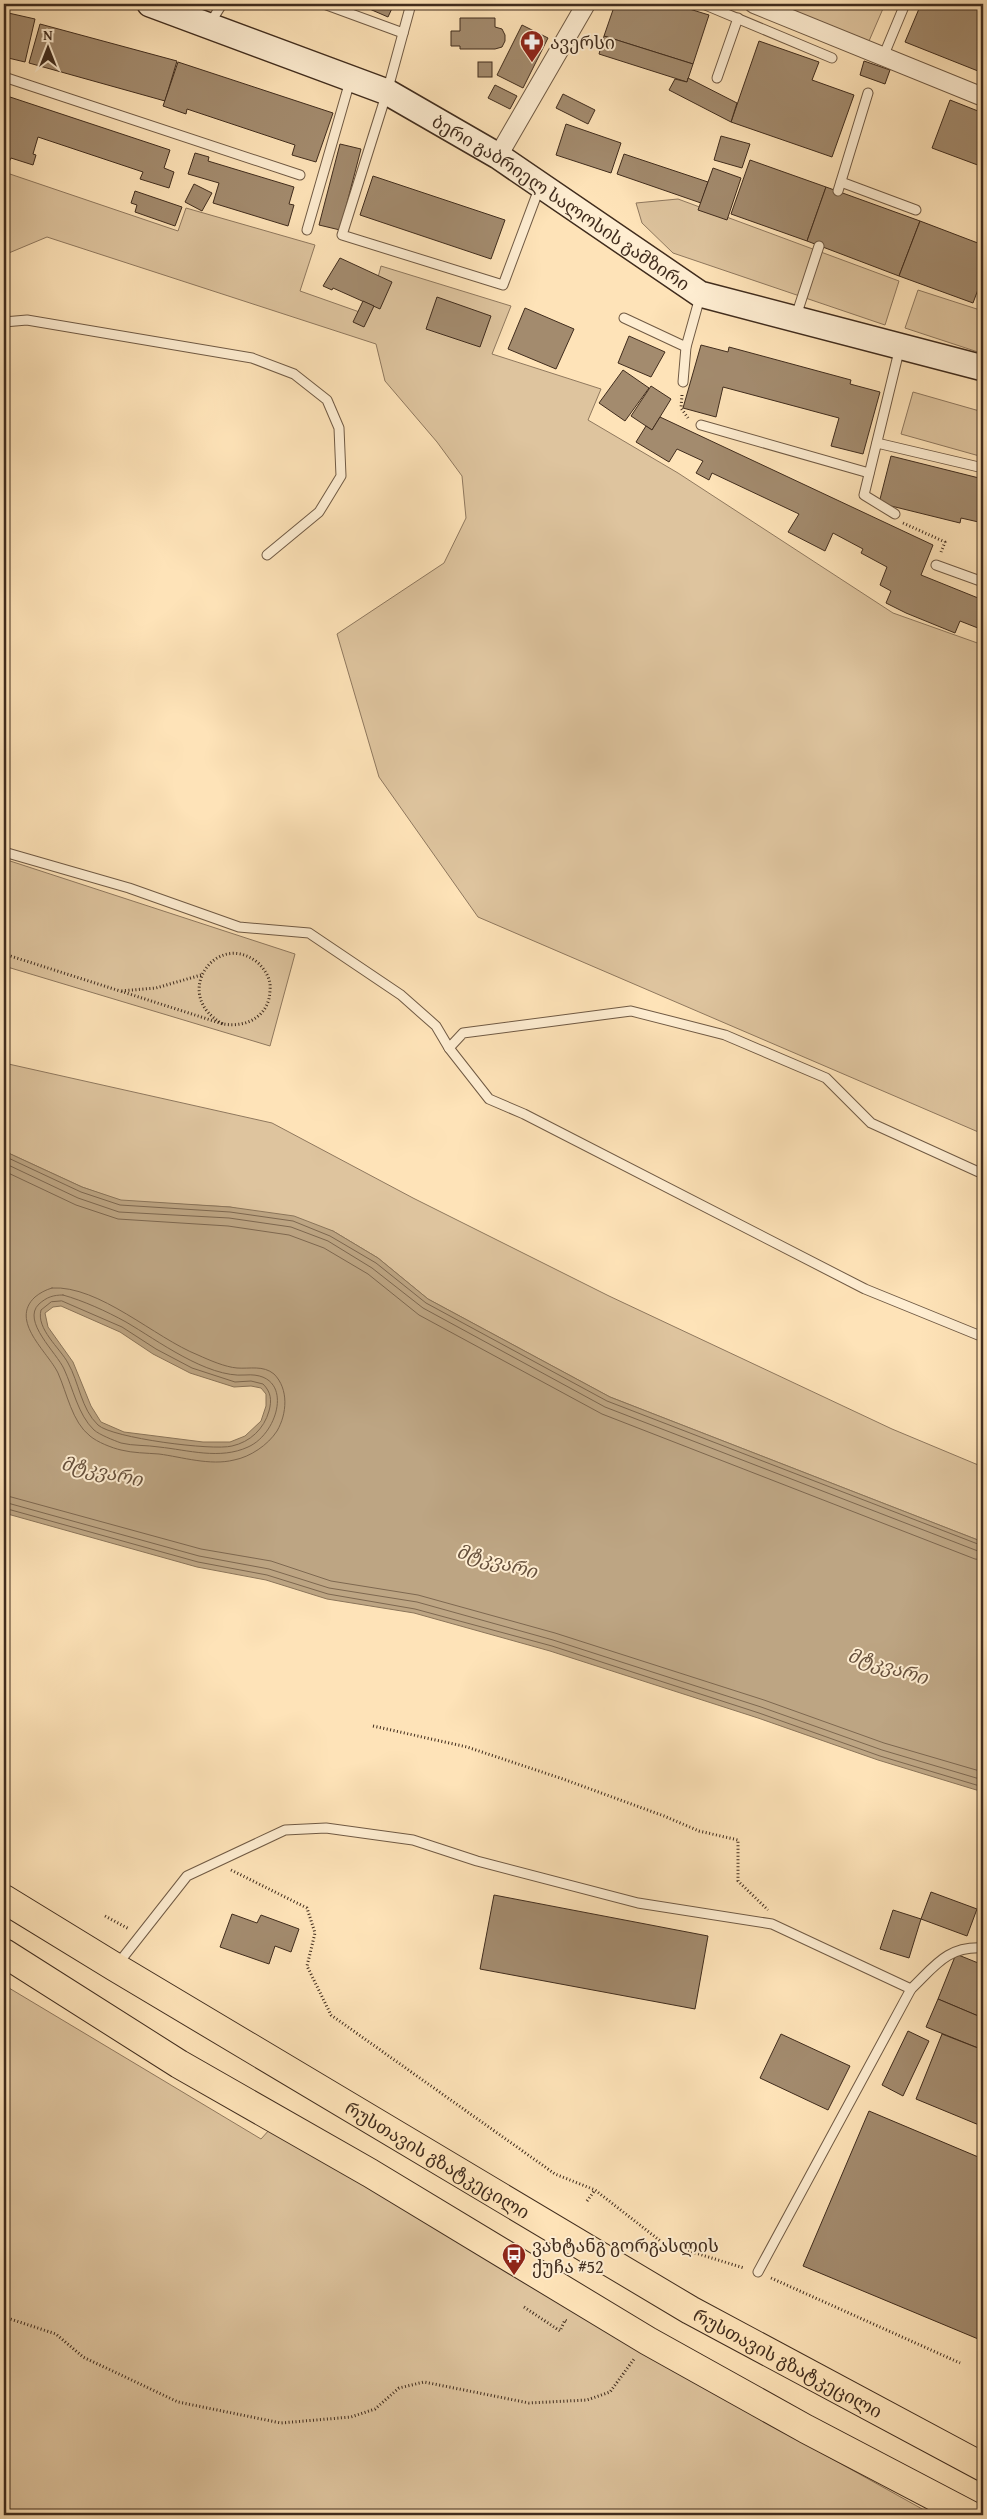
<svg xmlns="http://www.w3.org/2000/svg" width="987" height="2519" viewBox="0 0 987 2519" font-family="'Gentium Book Plus','Noto Serif Georgian',serif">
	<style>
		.green { fill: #dec49e; stroke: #8f785e }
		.water { fill: #bda583; stroke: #8b755a; fill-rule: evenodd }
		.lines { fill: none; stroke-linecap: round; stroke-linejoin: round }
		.shore { stroke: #7e6850; stroke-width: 1 }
		.building { fill: #a38b6e; stroke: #402c1d }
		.lane-casing { stroke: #705a44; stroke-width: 11 }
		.street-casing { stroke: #705a44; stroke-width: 20 }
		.secondary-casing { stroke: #402c1d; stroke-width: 28 }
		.highway-casing { stroke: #402c1d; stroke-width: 30 }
		.path { stroke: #402c1d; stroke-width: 3; stroke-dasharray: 1 2.5; stroke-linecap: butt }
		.lane { stroke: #feedd1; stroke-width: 9 }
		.street { stroke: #feedd1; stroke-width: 18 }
		.secondary { stroke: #feedd1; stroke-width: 25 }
		.highway { stroke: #fee3b8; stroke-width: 28 }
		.labels { text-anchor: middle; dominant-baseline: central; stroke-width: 4; stroke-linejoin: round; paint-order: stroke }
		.poi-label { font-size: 18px; fill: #402c1d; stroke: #feedd1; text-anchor: start }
		.street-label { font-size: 18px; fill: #402c1d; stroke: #feedd1 }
		.water-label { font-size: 19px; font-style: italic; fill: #66503c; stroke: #feedd1 }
	</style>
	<rect width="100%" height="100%" fill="#fee3b8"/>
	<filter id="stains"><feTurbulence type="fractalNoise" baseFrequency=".004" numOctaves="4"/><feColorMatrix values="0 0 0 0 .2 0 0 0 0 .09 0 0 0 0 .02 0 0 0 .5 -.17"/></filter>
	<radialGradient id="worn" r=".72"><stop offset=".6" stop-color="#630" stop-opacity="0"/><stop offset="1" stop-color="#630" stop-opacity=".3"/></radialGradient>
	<g class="green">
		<polygon points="777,4 885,4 869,41"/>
		<polygon points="4,172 178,231 186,208 315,245 300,291 368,315 381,266 511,306 492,354 601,389 588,420 678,473 893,613 983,645 983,1134 478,917 379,777 337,634 444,563 466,518 462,476 437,442 385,381 376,344 47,237 4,255"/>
		<polygon points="678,199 899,281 885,325 673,253 642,223 636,203"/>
		<polygon points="918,290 983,311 983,345 981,353 905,328"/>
		<polygon points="913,392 983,412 983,457 901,434"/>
		<polygon points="4,859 295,954 270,1046 4,966"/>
		<polygon points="4,1063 272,1123 413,1198 609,1296 892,1429 983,1467 983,1542 610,1397 428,1299 378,1258 333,1231 230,1207 121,1201 82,1187 4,1151"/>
		<polygon points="4,1985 261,2139 270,2129 658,2362 933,2515 4,2515"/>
	</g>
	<path class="water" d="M4,1151L82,1187L121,1200L230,1207L294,1216L333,1231L378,1258L428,1299L610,1397L983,1542V1792L878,1760L758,1718L550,1651L414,1613L327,1599L266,1580L197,1567L4,1513ZM61,1306L120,1332L153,1354L190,1373L234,1387L251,1386L261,1388L266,1394V1406L261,1421L245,1436L230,1442H203L124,1432L101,1422L91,1406L73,1362L48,1327L45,1313L53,1307Z"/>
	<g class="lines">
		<g class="shore">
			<polyline points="4,1156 81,1192 120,1205 230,1212 293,1221 330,1236 376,1263 426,1303 607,1401 983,1546"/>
			<polyline points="4,1163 78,1198 119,1212 229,1218 291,1227 328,1241 372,1268 423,1308 605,1407 983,1553"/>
			<polyline points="4,1171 76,1205 118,1219 228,1226 289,1235 324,1248 368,1274 419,1315 602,1414 975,1559 983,1560"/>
			<path d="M52,1288C99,1285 155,1338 198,1355C209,1360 225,1367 237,1368C250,1369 263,1365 274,1374C289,1389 287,1414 277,1431C268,1445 250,1457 234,1460C210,1466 182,1457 159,1454C146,1453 133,1453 121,1450C112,1448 97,1442 90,1436C72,1422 67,1393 58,1373C48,1352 9,1321 35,1297C40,1293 45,1290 52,1288Z"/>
			<path d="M63,1295C84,1301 106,1311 126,1322C157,1340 207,1378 245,1375C295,1371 280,1433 248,1447C220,1460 188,1450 159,1447C147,1445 133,1446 121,1443C113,1440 100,1435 94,1430C78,1415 73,1388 64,1369C57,1353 21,1321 39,1304C47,1297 53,1295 63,1295Z"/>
			<path d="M62,1301L122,1327L156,1349L192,1368L235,1382L251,1381L263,1384C271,1392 272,1400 269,1411C264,1429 250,1442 232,1446C213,1451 112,1438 98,1425C81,1409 79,1382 68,1363C60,1348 36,1329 41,1310L51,1302Z"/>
			<polyline points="4,1495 201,1549 271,1561 331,1581 418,1595 555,1633 764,1700 884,1743 983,1772"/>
			<polyline points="4,1502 199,1556 269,1569 329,1588 417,1602 553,1640 761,1707 882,1750 983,1780"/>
			<polyline points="4,1508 198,1562 267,1575 328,1594 415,1609 552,1646 759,1713 880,1756 983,1787"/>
		</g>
	</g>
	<g class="building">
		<polygon points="358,4 394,4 388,17"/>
		<polygon points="615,4 673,4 709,15 693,64 604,36"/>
		<polygon points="921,4 983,4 983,73 905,42"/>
		<polygon points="4,12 35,19 25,62 4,57"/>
		<polygon points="460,18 495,18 495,27 502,29 505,35 505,41 502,47 495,49 460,49 460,46 451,46 451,31 460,31"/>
		<polygon points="40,24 177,61 165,101 29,63"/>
		<polygon points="522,25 548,38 523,88 497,75"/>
		<polygon points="604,36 693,64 687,82 599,54"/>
		<polygon points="759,41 819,62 812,80 854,95 832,157 731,122"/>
		<polygon points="864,61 890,70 885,84 860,75"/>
		<polygon points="178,62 333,113 316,162 292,155 295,145 187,109 186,114 163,106"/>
		<rect x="478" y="62" width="14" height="15"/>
		<polygon points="688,78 737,103 731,122 669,90 675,79 687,82"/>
		<polygon points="495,85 517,96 510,109 488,98"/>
		<polygon points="563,94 595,110 588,124 556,108"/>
		<polygon points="4,95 170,150 164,168 174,172 169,188 140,179 143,172 38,137 33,154 36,155 33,165 11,158 9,162 4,161"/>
		<polygon points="950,100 983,113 983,167 932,148"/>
		<polygon points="566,124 621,143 611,173 556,155"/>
		<polygon points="721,136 750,144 742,168 714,160"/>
		<polygon points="340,144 361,149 340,230 319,225"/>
		<polygon points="195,153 209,157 208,161 294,187 289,204 294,205 288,226 213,203 219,183 188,174"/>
		<polygon points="624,154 708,182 701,203 617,174"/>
		<polygon points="750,160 826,187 807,241 731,214"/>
		<polygon points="713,168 741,178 727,220 698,210"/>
		<polygon points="373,176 505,220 491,259 360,215"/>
		<polygon points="194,184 212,193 202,211 185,202"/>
		<polygon points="826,187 920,221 899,276 807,241"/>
		<polygon points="135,191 182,207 175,226 135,212 137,205 131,203"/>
		<polygon points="920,221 983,245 983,276 973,303 899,276"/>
		<polygon points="340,258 392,282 380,309 333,288 332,290 323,286"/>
		<polygon points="437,297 491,316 480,347 426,329"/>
		<polygon points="363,301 374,306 364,327 353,322"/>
		<polygon points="525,308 574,329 556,369 508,349"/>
		<polygon points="629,336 665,352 651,377 618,363"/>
		<polygon points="701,345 728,352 729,347 851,380 850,384 880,392 863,454 831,446 839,418 723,387 716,417 683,408"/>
		<polygon points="623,370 649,388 625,421 599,403"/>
		<polygon points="651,386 671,399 652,430 631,416"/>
		<polygon points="660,417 933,545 921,575 983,600 983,630 960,621 955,633 906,613 886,603 891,591 880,585 887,567 861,553 863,549 833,533 825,551 788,532 799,514 712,473 709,480 696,473 703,461 677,449 669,462 636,442 646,426 652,430"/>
		<polygon points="891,456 983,479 983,523 961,518 960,523 879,503"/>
		<polygon points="931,1892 977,1909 967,1936 921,1919"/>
		<polygon points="494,1895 708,1936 695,2009 480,1969"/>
		<polygon points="893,1910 921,1919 909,1958 880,1949"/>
		<polygon points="232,1914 257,1923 261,1915 299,1929 291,1952 275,1946 269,1964 220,1947"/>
		<polygon points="956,1954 983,1965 983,2018 938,1999"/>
		<polygon points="938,1999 983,2018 983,2050 926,2027"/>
		<polygon points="908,2031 929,2041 903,2096 882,2085"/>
		<polygon points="781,2034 850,2066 828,2110 760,2078"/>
		<polygon points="942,2034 983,2050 983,2115 979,2125 916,2099"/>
		<polygon points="869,2111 983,2159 983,2341 803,2266"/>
	</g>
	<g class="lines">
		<g class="lane-casing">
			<g id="lane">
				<polyline points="324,4 403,33"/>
				<polyline points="411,4 387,92 342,235 503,285 540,186"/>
				<polyline points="703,4 832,58"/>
				<polyline points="209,25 222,4"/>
				<polyline points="883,57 905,4"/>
				<polyline points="4,77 300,175"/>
				<polyline points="717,78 738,18"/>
				<polyline points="841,182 916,210"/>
				<polyline points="838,191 868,93"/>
				<polyline points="307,230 350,81"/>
				<polyline points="796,316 819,246"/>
				<polyline points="624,318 686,347"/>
				<polyline points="4,322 27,320 252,358 294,374 327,400 339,428 341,476 319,512 267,555"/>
				<polyline points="683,382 686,347 700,297"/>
				<polyline points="701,425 869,473"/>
				<polyline points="877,443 983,468"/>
				<polyline points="895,514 864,495 900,347"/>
				<polyline points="936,565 983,582"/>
				<polyline points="4,852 129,888 239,927 309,933 401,995 436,1026 449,1048 489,1099 524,1114 865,1289 983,1337"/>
				<polyline points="449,1048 463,1033 631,1011 725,1035 826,1078 871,1123 983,1174"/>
				<polyline points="117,1965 187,1876 285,1830 326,1828 413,1840 477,1861 638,1903 772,1924 911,1989"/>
				<path d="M758,2272L911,1989C935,1966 947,1946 983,1948"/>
			</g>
		</g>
		<g class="street-casing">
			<g id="street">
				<polyline points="754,4 983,97"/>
				<polyline points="498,156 586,4"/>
			</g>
		</g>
		<g class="secondary-casing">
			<g id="secondary">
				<path id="s1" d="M150,4L387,92L498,156L700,294L983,368"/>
			</g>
		</g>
		<g class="highway-casing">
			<g id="highway">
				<path id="s2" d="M4,1899L115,1967L690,2310L983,2467"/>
				<polyline points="4,1953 179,2064 370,2173 648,2341 806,2429 970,2515"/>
			</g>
		</g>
		<g class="path">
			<polyline points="682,395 681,408 688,418"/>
			<polyline points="903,523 945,542 941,552"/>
			<polyline points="4,954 120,991"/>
			<path d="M201,975L156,988L120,991L223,1024C247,1028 270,1016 270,989C271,979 265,969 257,962C216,930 170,995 223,1024"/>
			<polyline points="373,1726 467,1747 563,1779 664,1816 699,1831 738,1840 738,1881 768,1910"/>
			<polyline points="231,1870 307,1908 315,1933 307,1966 331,2015 555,2174 595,2190 663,2243 744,2268"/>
			<polyline points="105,1916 129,1929"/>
			<polyline points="587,2201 595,2190"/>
			<polyline points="771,2278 960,2363"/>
			<polyline points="524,2307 560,2331 565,2320 567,2321"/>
			<polyline points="4,2317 56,2334 83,2357 178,2402 281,2423 351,2417 375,2409 399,2388 424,2382 529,2403 587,2400 610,2392 634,2359"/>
		</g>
		<use href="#lane" class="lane"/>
		<use href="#street" class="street"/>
		<use href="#secondary" class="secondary"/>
		<use href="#highway" class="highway"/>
	</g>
	<defs>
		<g id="pharmacy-pin" transform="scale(1.25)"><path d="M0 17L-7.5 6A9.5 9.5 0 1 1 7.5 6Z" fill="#8f2418" stroke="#feedd1"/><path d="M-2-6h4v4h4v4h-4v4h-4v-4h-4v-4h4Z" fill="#fff"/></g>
		<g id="bus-pin" transform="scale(1.25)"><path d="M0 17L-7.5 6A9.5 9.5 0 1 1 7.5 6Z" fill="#8f2418" stroke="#feedd1"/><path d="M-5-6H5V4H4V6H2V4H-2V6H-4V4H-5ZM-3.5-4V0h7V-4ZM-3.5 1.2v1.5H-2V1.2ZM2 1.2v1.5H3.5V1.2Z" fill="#fff"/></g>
	</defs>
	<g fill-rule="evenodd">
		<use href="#pharmacy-pin" x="532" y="42"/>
		<use href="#bus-pin" x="514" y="2255"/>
	</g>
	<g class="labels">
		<g class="poi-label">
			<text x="550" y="42">ავერსი</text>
			<text x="532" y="2245">ვახტანგ გორგასლის<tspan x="532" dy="21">ქუჩა #52</tspan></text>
		</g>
		<g class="street-label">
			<text stroke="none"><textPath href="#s1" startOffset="459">ბერი გაბრიელ სალოსის გამზირი</textPath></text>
			<text stroke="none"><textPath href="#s2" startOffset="506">რუსთავის გზატკეცილი</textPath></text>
			<text stroke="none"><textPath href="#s2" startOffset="911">რუსთავის გზატკეცილი</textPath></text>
		</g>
		<g class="water-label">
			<text transform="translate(102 1471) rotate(12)">მტკვარი</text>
			<text transform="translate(497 1561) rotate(15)">მტკვარი</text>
			<text transform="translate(888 1666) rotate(17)">მტკვარი</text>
		</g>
	</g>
	<rect width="987" height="2519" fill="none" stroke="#fee3b8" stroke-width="20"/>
	<rect x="5" y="5" width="977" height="2509" fill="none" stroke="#402c1d" stroke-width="2.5"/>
	<rect x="10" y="10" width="967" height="2499" fill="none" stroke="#402c1d"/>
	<g transform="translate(48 48)" stroke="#feedd1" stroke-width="4" paint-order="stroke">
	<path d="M0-4L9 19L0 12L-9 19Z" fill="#402c1d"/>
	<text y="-8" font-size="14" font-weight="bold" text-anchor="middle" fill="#402c1d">N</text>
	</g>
	<rect width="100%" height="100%" filter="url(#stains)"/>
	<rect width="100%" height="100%" fill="url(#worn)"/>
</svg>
